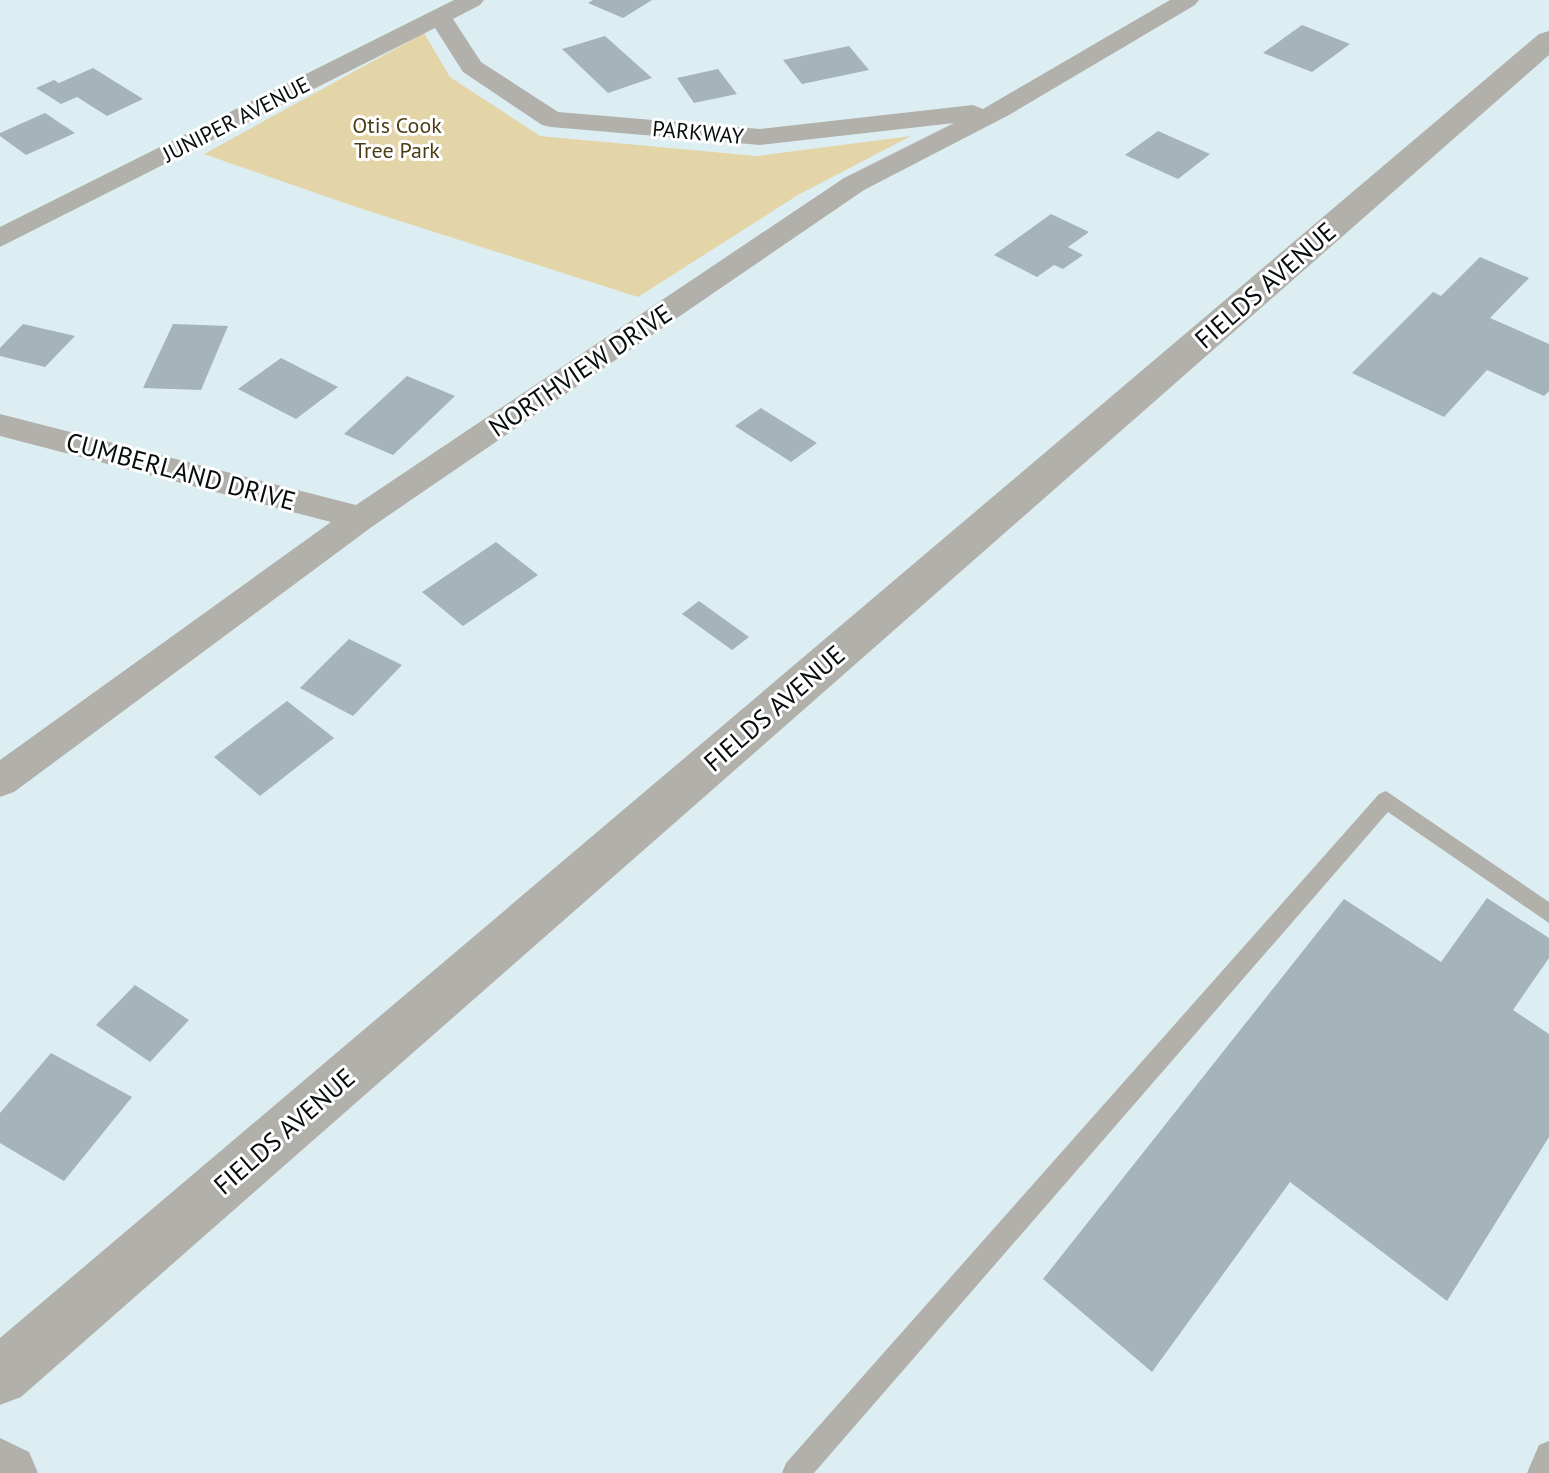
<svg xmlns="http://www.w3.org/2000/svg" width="1549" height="1473" viewBox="0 0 1549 1473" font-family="'PT Sans',sans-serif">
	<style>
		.green { fill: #e4d5a9 }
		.building { fill: #a4b4b9 }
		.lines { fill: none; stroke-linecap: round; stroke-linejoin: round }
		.service { fill: #b1b0aa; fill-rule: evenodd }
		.minor { fill: #b1b0aa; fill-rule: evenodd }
		.tertiary { fill: #b1b0aa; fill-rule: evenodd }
		.labels { text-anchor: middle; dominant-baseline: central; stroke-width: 6; stroke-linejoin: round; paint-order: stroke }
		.far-street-label { font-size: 22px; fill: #070d0e; stroke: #fff }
		.far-park-label { font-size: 22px; fill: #4a3e16; stroke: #fff }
		.street-label { font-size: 26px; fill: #070d0e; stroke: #fff }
	</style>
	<rect width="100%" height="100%" fill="#ddeef3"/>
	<polygon class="green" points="424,33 450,77 540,136 757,156 911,136 798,195 638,297 356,207 204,154"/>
	<g class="building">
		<polygon points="593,0 652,0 623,18 588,3"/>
		<polygon points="1302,25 1350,44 1312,72 1263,53"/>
		<polygon points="605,36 652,78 608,93 562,49"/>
		<polygon points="849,46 869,70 802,84 783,60"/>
		<polygon points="93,68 143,99 107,116 77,97 61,104 36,88 54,80 59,83"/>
		<polygon points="718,69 737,94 694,103 677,78"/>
		<polygon points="45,113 75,133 26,155 0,136 0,133"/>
		<polygon points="1158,131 1210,154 1178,179 1125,155"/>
		<polygon points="1051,214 1089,232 1068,247 1083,255 1063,269 1054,265 1037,277 994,255"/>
		<polygon points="1480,257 1529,278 1490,318 1549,344 1549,391 1544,396 1487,370 1444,417 1352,373 1433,292 1441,296"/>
		<polygon points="23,324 75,336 45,367 0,356 0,348"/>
		<polygon points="173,324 228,326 201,390 143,388"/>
		<polygon points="281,358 338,387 296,419 238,389"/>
		<polygon points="407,376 455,396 393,455 344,434"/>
		<polygon points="761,408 817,443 791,462 735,426"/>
		<polygon points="496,542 538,575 463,626 422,592"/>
		<polygon points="699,601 749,637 732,650 682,614"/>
		<polygon points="349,639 402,665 353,716 300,688"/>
		<polygon points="287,701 334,738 260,796 214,757"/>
		<polygon points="1487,898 1549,938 1549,958 1513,1010 1549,1034 1549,1137 1447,1301 1290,1182 1152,1372 1043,1279 1344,899 1441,962"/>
		<polygon points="135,985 189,1020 150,1062 96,1025"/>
		<polygon points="51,1053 132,1097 64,1181 0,1143 0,1113"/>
	</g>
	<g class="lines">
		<g class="service">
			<polygon points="1386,791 1549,902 1549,923 1388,812 814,1473 782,1473 786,1463 1379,794"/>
			<polygon points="1549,1441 1549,1473 1527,1473 1539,1445"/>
		</g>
		<polygon class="minor" points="454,0 484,0 480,5 453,19 481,62 558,112 760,129 973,105 983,109 1170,0 1199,0 1195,5 1009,115 864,190 373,526 14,792 0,797 0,760 331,522 0,436 0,414 356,505 844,178 954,123 760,145 551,127 542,125 463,72 435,28 0,247 0,227"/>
		<g class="tertiary">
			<polygon points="1549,31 1549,55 21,1397 0,1405 0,1338 1539,34"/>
			<polygon points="0,1438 29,1452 38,1473 0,1473"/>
		</g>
	</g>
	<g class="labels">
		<g class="far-street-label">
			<text transform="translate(236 119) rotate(-27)">JUNIPER AVENUE</text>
			<text transform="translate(698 132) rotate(5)">PARKWAY</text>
		</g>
		<g class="far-park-label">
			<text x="397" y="125">Otis Cook<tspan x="397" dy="25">Tree Park</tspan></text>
		</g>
		<g class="street-label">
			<text transform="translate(1265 285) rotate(-41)">FIELDS AVENUE</text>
			<text transform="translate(580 370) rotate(-34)">NORTHVIEW DRIVE</text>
			<text transform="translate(181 471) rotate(15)">CUMBERLAND DRIVE</text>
			<text transform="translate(774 708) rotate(-41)">FIELDS AVENUE</text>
			<text transform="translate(284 1131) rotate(-41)">FIELDS AVENUE</text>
		</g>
	</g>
</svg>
